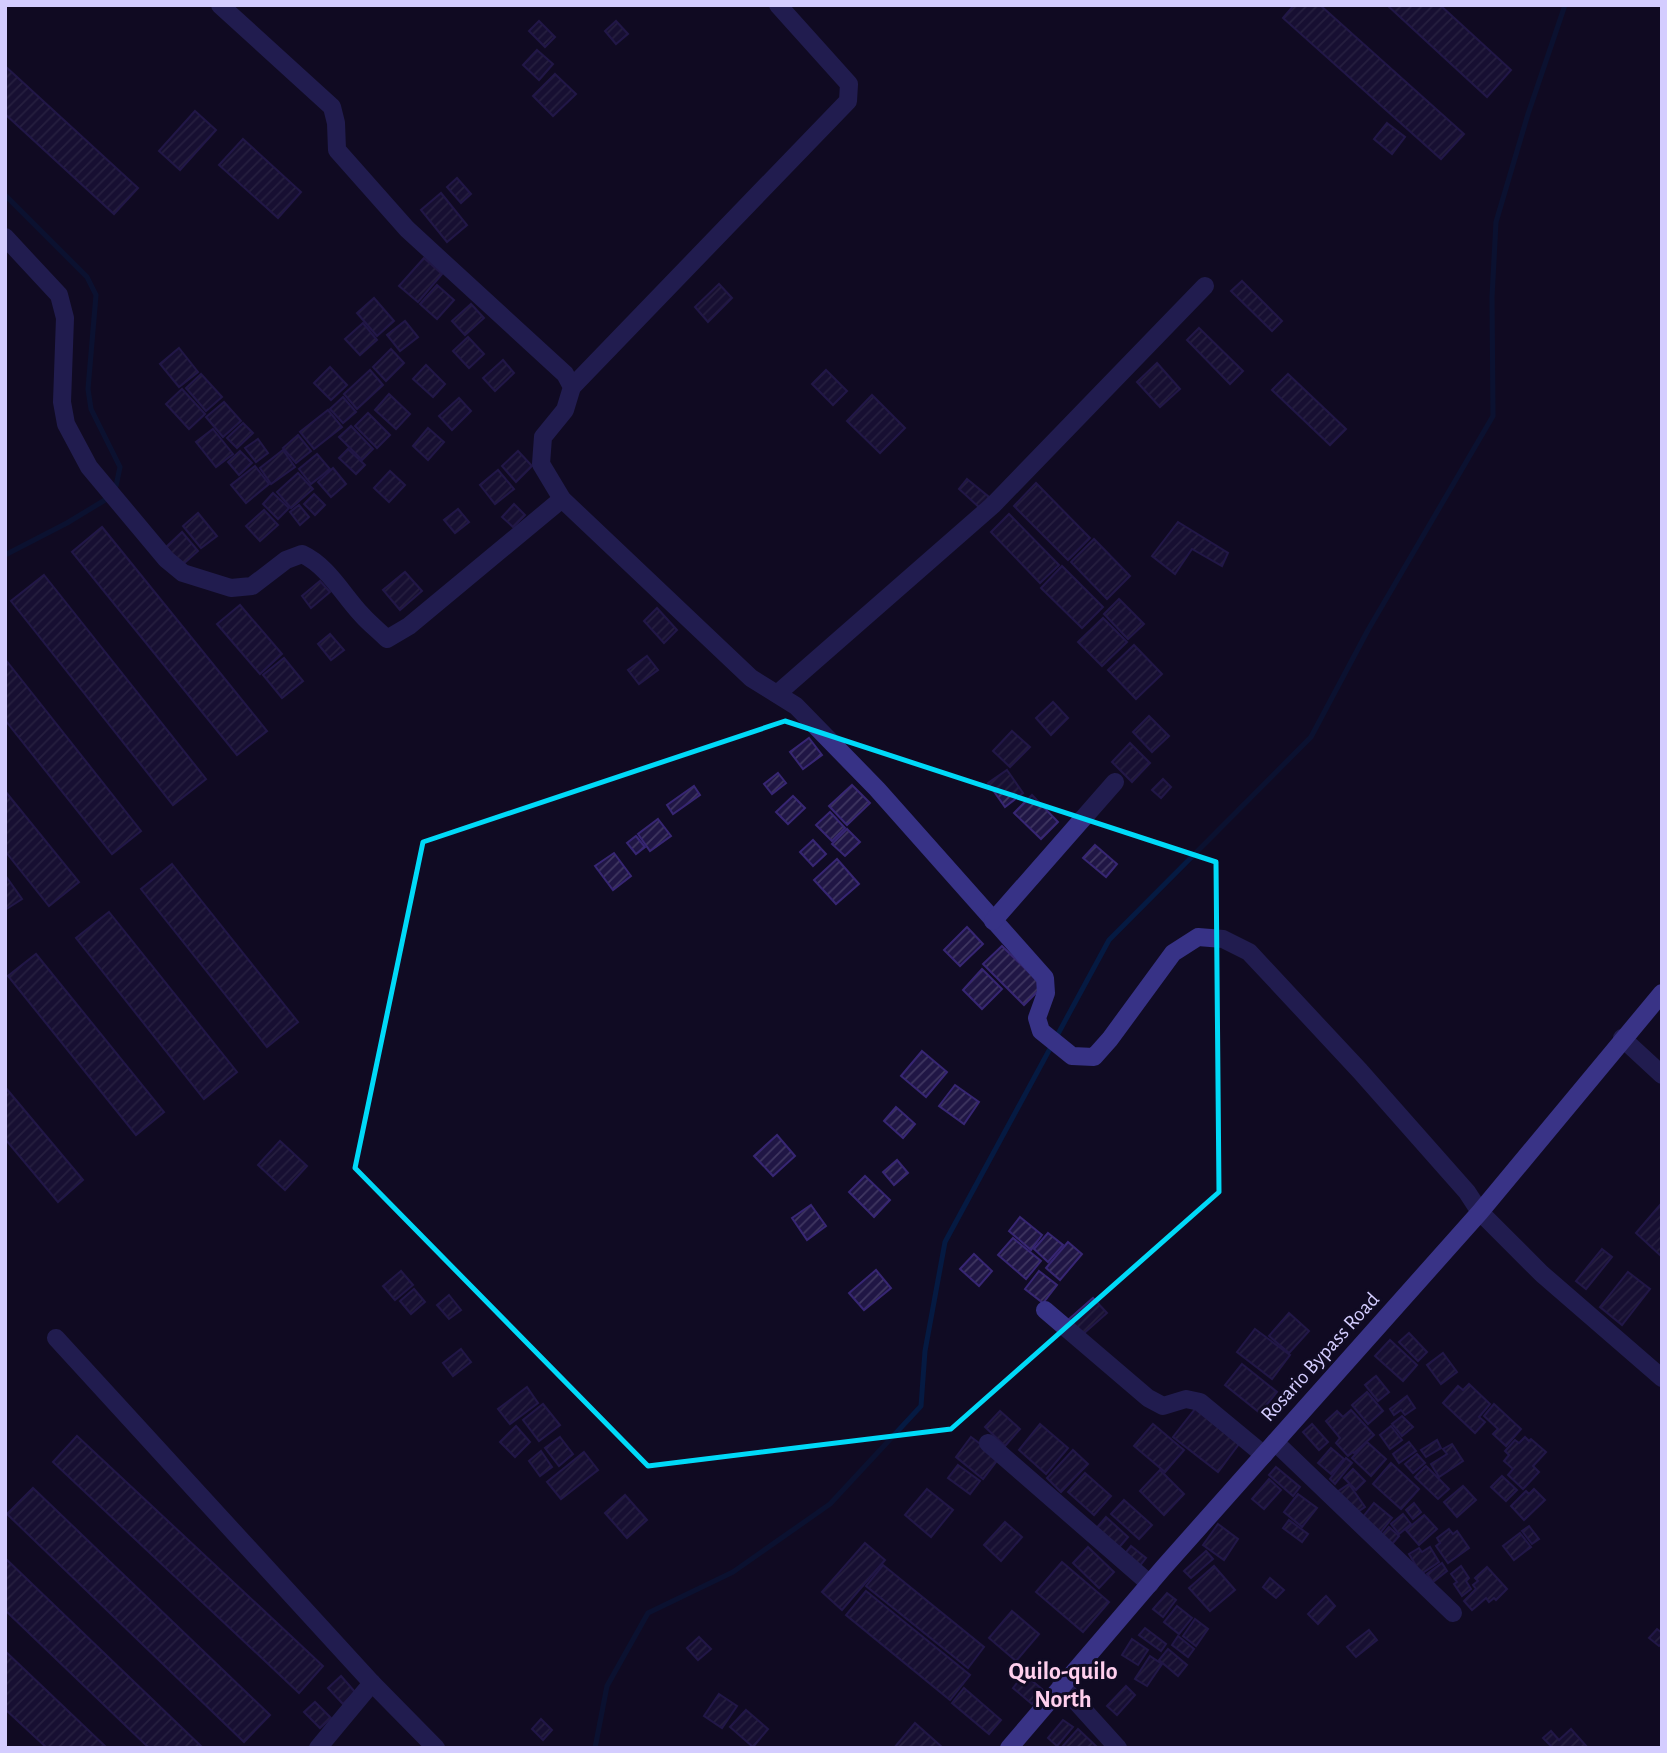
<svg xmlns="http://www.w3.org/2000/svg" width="1667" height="1753" viewBox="0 0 1667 1753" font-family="'Alegreya Sans',sans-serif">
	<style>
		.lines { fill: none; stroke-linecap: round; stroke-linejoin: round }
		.stream { stroke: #051a42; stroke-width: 5 }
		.building { fill: url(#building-hatch); stroke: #372673; stroke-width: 2 }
		.street { stroke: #373286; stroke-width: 18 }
		.secondary { stroke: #6b64ff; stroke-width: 18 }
		.marked { fill: none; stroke: #00daf8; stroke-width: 5; stroke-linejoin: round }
		.labels { text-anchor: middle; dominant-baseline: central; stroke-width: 6; stroke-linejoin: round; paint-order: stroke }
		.street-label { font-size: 21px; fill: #d4cdff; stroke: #100b23 }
		.quarter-label { font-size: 24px; font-weight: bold; fill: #ffcfed; stroke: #100b23 }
	</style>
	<defs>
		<pattern id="building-hatch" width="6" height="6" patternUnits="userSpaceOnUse" patternTransform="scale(1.75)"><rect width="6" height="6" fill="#201645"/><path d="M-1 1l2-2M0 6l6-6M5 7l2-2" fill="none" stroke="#403761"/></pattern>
	</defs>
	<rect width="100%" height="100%" fill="#100b23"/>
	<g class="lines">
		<g class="stream">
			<polyline points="5,195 87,277 96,295 88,389 91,409 120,467 116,486"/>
			<polyline points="5,555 67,523 105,500"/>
			<polyline points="595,1748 607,1686 648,1613 733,1572 830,1504 921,1406 925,1351 945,1242 1109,940 1311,737 1368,630 1493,416 1492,297 1496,222 1528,114 1565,5"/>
		</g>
	</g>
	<g class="building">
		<polygon points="1294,5 1320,5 1464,134 1441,159 1283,18"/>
		<polygon points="1387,5 1440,5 1511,70 1487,97"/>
		<polygon points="539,21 555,37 545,47 529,31"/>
		<polygon points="616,21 628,34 616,44 605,31"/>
		<polygon points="537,50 553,64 539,80 523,65"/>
		<polygon points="5,66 138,188 114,214 5,114"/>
		<polygon points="555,74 576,94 553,116 533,96"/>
		<polygon points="195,111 216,130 180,170 159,151"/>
		<polygon points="1387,123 1405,137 1392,154 1374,139"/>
		<polygon points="243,139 301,192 278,218 219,165"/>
		<polygon points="457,178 471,194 461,203 447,187"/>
		<polygon points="441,193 467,225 447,242 421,210"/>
		<polygon points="424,258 442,274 418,302 399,286"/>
		<polygon points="1242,281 1282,321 1272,331 1231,291"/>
		<polygon points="719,284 732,298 708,322 695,307"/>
		<polygon points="437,285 454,300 437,319 420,304"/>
		<polygon points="374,298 394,321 377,336 357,313"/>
		<polygon points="471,304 484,318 465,335 452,321"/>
		<polygon points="405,321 418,337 400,351 387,335"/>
		<polygon points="363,323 377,340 360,355 345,339"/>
		<polygon points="1199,328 1243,371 1230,384 1187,340"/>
		<polygon points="468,337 484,354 469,368 453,351"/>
		<polygon points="179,348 198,372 179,387 160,364"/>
		<polygon points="391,349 404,363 386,381 373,367"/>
		<polygon points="503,360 514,373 495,391 483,378"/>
		<polygon points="1157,363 1180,389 1160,407 1137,382"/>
		<polygon points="426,365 445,384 433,397 413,379"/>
		<polygon points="330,367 347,385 331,400 314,383"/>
		<polygon points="370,370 383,385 357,409 344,394"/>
		<polygon points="826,370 847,391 833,405 812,384"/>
		<polygon points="201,374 222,397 206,411 186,388"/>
		<polygon points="1288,374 1346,429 1330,445 1272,390"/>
		<polygon points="182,389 205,414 189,429 166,404"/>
		<polygon points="389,394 410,414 396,429 375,410"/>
		<polygon points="872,395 905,428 880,453 847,421"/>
		<polygon points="343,397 356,412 343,423 330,409"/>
		<polygon points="459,398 471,411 452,430 439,416"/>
		<polygon points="224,402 241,421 223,437 206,417"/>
		<polygon points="328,410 342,427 314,449 300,432"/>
		<polygon points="368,413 390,435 377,448 355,426"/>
		<polygon points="243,423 253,433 237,448 227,438"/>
		<polygon points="351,426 373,449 362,460 339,437"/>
		<polygon points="428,428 444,442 428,460 413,446"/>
		<polygon points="213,429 233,454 216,467 196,442"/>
		<polygon points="298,435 311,451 296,463 283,448"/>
		<polygon points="258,439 268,453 256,462 245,448"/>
		<polygon points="348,449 365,465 356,474 339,458"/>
		<polygon points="283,450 295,467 271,484 260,468"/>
		<polygon points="240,451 252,463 239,475 228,462"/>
		<polygon points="518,451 532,466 516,482 502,466"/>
		<polygon points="317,454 330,469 311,484 299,469"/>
		<polygon points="255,466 269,484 246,503 231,485"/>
		<polygon points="333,468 346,484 331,497 318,482"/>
		<polygon points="498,470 514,489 495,504 480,485"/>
		<polygon points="390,471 405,485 389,502 374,488"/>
		<polygon points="298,473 313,489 291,508 277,492"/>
		<polygon points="967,479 989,497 980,508 959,489"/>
		<polygon points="1036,483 1090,538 1068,560 1014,506"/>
		<polygon points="273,493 289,508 278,519 263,504"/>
		<polygon points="314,494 325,505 315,515 304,504"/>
		<polygon points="514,504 525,515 513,527 502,517"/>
		<polygon points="299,505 309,517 300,525 290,512"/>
		<polygon points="458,509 469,522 455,533 444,520"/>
		<polygon points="264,510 278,525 260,541 246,526"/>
		<polygon points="198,513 217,536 201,548 183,526"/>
		<polygon points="1009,514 1059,565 1040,583 991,532"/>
		<polygon points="1178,522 1228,553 1222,566 1192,549 1175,574 1152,556"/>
		<polygon points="102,527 267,731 237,755 72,552"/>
		<polygon points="182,532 198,551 182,565 166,547"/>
		<polygon points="1094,539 1130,576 1107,599 1071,562"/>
		<polygon points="1062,566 1103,607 1082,628 1041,588"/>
		<polygon points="405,572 422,591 400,610 383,590"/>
		<polygon points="44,575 206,779 173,805 11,601"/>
		<polygon points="320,581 330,592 311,608 302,596"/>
		<polygon points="1119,599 1144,624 1128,639 1104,614"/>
		<polygon points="240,605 282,654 260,674 217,624"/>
		<polygon points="657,608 677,630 664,643 644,621"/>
		<polygon points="1103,618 1127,642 1102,666 1078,642"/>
		<polygon points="330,634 344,650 331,660 318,644"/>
		<polygon points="1134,645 1162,674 1136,699 1108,670"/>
		<polygon points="647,656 658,670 639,684 628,670"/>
		<polygon points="284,658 303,681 282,698 263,675"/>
		<polygon points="5,659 141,831 112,854 5,720"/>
		<polygon points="1053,702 1068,718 1051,735 1036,718"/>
		<polygon points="1149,716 1169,736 1152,752 1133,732"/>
		<polygon points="1012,731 1030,747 1010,767 993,751"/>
		<polygon points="809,738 822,755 803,769 790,752"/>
		<polygon points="1130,743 1150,763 1132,782 1112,762"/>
		<polygon points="1007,770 1023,793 1005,807 988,783"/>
		<polygon points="778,773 786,783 772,794 764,784"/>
		<polygon points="1163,779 1171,787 1161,798 1152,790"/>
		<polygon points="852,785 870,803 847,825 829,806"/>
		<polygon points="694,786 700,795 673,814 667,805"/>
		<polygon points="5,791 79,882 49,906 5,851"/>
		<polygon points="1032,795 1058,822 1041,839 1014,813"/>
		<polygon points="793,796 805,808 788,824 776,812"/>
		<polygon points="830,812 845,828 832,841 816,825"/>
		<polygon points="658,819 671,836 650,851 638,834"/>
		<polygon points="847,829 860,842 845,856 832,844"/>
		<polygon points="636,836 645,847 636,854 627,843"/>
		<polygon points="813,840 826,854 813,866 800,852"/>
		<polygon points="1095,845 1117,864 1106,877 1083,858"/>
		<polygon points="614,853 631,876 613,890 595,866"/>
		<polygon points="837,859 859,884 836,904 814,880"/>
		<polygon points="172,864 298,1022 267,1047 141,889"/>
		<polygon points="5,875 22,899 5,910"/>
		<polygon points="109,912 237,1072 204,1099 76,938"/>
		<polygon points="967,927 983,944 960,966 944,950"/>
		<polygon points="1002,946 1043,986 1024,1005 983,964"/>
		<polygon points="36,954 164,1112 136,1135 8,976"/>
		<polygon points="982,969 1002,989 982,1009 963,990"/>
		<polygon points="922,1051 947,1072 926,1097 901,1076"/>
		<polygon points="955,1085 979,1102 964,1124 939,1106"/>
		<polygon points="5,1087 83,1180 58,1202 5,1139"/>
		<polygon points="896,1107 915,1124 903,1138 884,1121"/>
		<polygon points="777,1135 795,1156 773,1176 754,1156"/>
		<polygon points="280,1141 307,1166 285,1190 258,1165"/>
		<polygon points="897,1160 908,1173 894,1185 883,1172"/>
		<polygon points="865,1176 890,1200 874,1217 849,1192"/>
		<polygon points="811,1205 826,1226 807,1240 792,1218"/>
		<polygon points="1660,1205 1662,1207 1661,1256 1636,1233"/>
		<polygon points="1020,1217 1042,1235 1031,1250 1009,1231"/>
		<polygon points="1048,1233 1063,1245 1048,1262 1034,1249"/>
		<polygon points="1013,1238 1041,1261 1026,1279 998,1255"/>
		<polygon points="1068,1242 1082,1254 1060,1280 1046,1268"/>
		<polygon points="1602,1249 1612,1257 1586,1289 1576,1281"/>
		<polygon points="974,1254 992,1271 979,1286 960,1269"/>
		<polygon points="876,1270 891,1288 864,1310 849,1293"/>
		<polygon points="401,1271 413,1285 395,1300 383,1286"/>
		<polygon points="1039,1271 1057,1285 1043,1303 1025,1289"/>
		<polygon points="1628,1272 1650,1289 1622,1325 1600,1307"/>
		<polygon points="414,1289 425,1302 411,1314 400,1301"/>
		<polygon points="449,1295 461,1310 449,1319 437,1305"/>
		<polygon points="1093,1298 1107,1313 1083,1334 1069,1319"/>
		<polygon points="1289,1313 1309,1331 1289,1353 1269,1336"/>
		<polygon points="1255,1329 1290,1355 1272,1379 1237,1352"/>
		<polygon points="1409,1333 1427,1352 1418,1361 1399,1342"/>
		<polygon points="1390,1340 1417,1365 1403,1381 1375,1356"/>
		<polygon points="461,1349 471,1362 453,1376 443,1363"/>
		<polygon points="1443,1353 1457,1372 1441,1384 1427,1365"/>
		<polygon points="1242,1364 1277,1392 1260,1413 1225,1385"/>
		<polygon points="1376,1376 1389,1392 1378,1401 1365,1385"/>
		<polygon points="1469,1384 1490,1404 1479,1417 1485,1422 1475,1433 1443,1403 1458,1386 1463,1390"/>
		<polygon points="527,1387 538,1403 510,1424 498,1409"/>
		<polygon points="1367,1392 1383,1411 1368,1424 1352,1405"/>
		<polygon points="1407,1396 1415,1408 1405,1415 1401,1410 1394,1415 1390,1409"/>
		<polygon points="543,1404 560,1425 539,1441 523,1420"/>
		<polygon points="1494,1404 1521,1429 1506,1446 1493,1434 1498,1429 1484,1416"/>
		<polygon points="1195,1409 1239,1444 1218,1472 1173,1437"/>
		<polygon points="1351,1410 1374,1435 1354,1453 1353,1452 1348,1456 1336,1443 1340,1438 1326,1421 1337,1411 1343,1417"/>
		<polygon points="1000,1411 1020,1429 1005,1446 985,1427"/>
		<polygon points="1402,1416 1413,1427 1402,1436 1392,1424"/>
		<polygon points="1040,1424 1068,1448 1046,1474 1019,1450"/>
		<polygon points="1153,1424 1184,1450 1165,1472 1134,1446"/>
		<polygon points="1312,1424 1328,1442 1319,1450 1303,1432"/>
		<polygon points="516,1426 530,1442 515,1457 500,1442"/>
		<polygon points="1391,1426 1402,1440 1390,1449 1380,1435"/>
		<polygon points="77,1436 323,1666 299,1693 53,1462"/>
		<polygon points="560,1437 573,1454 559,1466 545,1448"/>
		<polygon points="971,1437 999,1458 983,1479 956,1457"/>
		<polygon points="1525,1437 1529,1441 1531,1439 1546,1452 1533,1466 1539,1472 1523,1489 1508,1475 1513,1469 1504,1461 1509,1455 1505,1451 1515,1440 1519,1443"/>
		<polygon points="1437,1440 1441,1448 1426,1457 1421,1450"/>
		<polygon points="1367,1442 1386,1459 1371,1476 1352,1458"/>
		<polygon points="1409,1442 1416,1451 1399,1463 1393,1454"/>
		<polygon points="1452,1444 1463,1461 1439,1477 1431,1464 1447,1454 1443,1449"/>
		<polygon points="1331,1448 1344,1459 1331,1474 1318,1463"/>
		<polygon points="1073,1450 1088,1464 1061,1492 1047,1478"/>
		<polygon points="541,1451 552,1467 540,1476 529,1461"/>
		<polygon points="584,1452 598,1470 561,1499 547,1482"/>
		<polygon points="1417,1454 1425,1463 1413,1473 1405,1464"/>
		<polygon points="1346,1458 1352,1463 1335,1484 1330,1479"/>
		<polygon points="1391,1463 1419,1489 1401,1509 1373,1484"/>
		<polygon points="958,1465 980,1481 970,1494 948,1478"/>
		<polygon points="1426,1466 1449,1489 1438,1499 1415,1477"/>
		<polygon points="1276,1467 1300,1487 1293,1496 1269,1475"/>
		<polygon points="1353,1469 1365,1481 1356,1490 1344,1478"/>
		<polygon points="1160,1470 1184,1494 1164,1515 1140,1491"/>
		<polygon points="1085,1473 1111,1496 1094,1515 1068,1492"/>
		<polygon points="1502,1476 1517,1490 1506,1501 1491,1487"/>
		<polygon points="1269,1479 1281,1490 1264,1509 1252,1499"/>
		<polygon points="1349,1484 1365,1507 1353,1515 1337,1492"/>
		<polygon points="1463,1486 1476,1500 1457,1517 1444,1502"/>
		<polygon points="33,1488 270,1715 244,1742 7,1514"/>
		<polygon points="927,1489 953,1510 931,1537 905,1515"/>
		<polygon points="1534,1489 1545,1500 1524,1520 1511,1506 1526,1491 1529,1494"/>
		<polygon points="1298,1494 1317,1508 1302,1527 1284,1512"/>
		<polygon points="625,1495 647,1520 627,1538 605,1513"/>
		<polygon points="1124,1500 1152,1525 1139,1539 1111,1514"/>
		<polygon points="1374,1503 1392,1518 1380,1533 1362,1518"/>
		<polygon points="1414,1503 1421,1512 1413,1519 1406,1510"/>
		<polygon points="1403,1514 1411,1524 1399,1534 1391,1524"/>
		<polygon points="1424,1515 1437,1529 1419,1545 1406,1530"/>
		<polygon points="1106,1517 1128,1537 1116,1551 1094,1531"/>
		<polygon points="1289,1520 1308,1534 1302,1542 1283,1528"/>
		<polygon points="1005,1522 1022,1537 1001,1561 984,1545"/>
		<polygon points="1218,1524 1238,1539 1224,1560 1203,1545"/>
		<polygon points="1529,1526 1539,1539 1532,1544 1522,1531"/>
		<polygon points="1389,1527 1399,1536 1392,1544 1382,1535"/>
		<polygon points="1449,1529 1453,1534 1457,1531 1469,1548 1448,1563 1436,1546 1440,1543 1437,1538"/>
		<polygon points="1520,1533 1531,1547 1514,1560 1503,1546"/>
		<polygon points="865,1543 885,1560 842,1610 822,1592"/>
		<polygon points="1131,1546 1146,1558 1138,1568 1123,1556"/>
		<polygon points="1088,1547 1114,1572 1099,1588 1073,1563"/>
		<polygon points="1430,1547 1439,1562 1421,1574 1409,1554 1419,1548 1422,1552"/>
		<polygon points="1206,1551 1213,1559 1191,1578 1184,1571"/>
		<polygon points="5,1558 203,1748 149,1748 5,1610"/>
		<polygon points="1062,1562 1109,1602 1083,1632 1036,1592"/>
		<polygon points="1442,1563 1447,1571 1433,1582 1427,1574"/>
		<polygon points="883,1565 984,1647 968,1668 866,1586"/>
		<polygon points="1214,1566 1235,1590 1210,1611 1189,1588"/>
		<polygon points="1461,1566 1469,1578 1466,1581 1471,1589 1462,1596 1454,1584 1457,1582 1451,1574"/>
		<polygon points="1487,1567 1507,1589 1496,1600 1494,1598 1489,1602 1486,1598 1472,1610 1464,1601 1476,1589 1473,1585 1478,1581 1475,1578"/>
		<polygon points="1270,1578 1284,1590 1276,1598 1263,1587"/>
		<polygon points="866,1591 970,1675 950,1700 846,1615"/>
		<polygon points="1167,1593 1176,1600 1163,1617 1153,1609"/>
		<polygon points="1326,1596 1335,1606 1318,1624 1308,1614"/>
		<polygon points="1177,1606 1192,1618 1179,1634 1164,1622"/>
		<polygon points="1012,1611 1039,1634 1016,1661 989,1638"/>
		<polygon points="1195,1619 1208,1629 1196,1646 1183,1636"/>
		<polygon points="1145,1628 1166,1644 1161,1651 1139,1635"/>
		<polygon points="1657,1629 1662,1633 1662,1643 1659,1646 1649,1638"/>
		<polygon points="1369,1630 1377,1640 1356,1657 1347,1647"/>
		<polygon points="1178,1636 1194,1649 1188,1657 1172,1645"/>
		<polygon points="699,1637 711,1649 698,1660 687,1648"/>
		<polygon points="1132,1639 1148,1650 1138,1665 1122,1655"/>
		<polygon points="1168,1649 1187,1665 1178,1676 1159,1660"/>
		<polygon points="5,1651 107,1748 47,1748 5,1709"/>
		<polygon points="1150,1656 1162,1664 1147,1686 1135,1679"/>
		<polygon points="1024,1674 1043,1690 1032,1704 1013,1688"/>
		<polygon points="341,1676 355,1692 343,1704 328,1688"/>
		<polygon points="1126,1686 1135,1695 1117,1715 1107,1706"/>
		<polygon points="964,1688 1001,1720 989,1734 952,1703"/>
		<polygon points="719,1694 737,1706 722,1728 704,1716"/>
		<polygon points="315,1702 331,1718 320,1728 304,1712"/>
		<polygon points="746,1710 768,1729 753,1747 730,1727"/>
		<polygon points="541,1719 552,1730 543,1740 532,1729"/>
		<polygon points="1063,1720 1073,1727 1057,1746 1048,1738"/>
		<polygon points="915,1723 943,1748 894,1748"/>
		<polygon points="1078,1729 1098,1748 1061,1748"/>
		<polygon points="1571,1729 1588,1748 1553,1748 1543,1738 1551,1731 1559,1740"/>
	</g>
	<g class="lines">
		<g class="street">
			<polyline points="220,5 332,107 336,123 337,150 407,229 565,374 572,387 565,410 543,437 541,464 562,499 751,678 796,706 877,789 1045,978 1046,993 1037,1018 1041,1031 1072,1056 1094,1057 1110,1039 1173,953 1198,937 1223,939 1249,952 1360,1071 1467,1192 1480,1212 1542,1274 1662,1378"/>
			<path d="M5,237L59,295L65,318L62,402L66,424L89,467L166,559L183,573L231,588L252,586L286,560L302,554C328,566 343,595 362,615C369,623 379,631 387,639L409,626L562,499"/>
			<polyline points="572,387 848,101 849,84 778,5"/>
			<polyline points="777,694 993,505 1205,286"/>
			<polyline points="993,921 1115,782"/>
			<polyline points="1622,1038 1662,1075"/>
			<polyline points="1045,1310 1148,1398 1163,1406 1186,1399 1200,1402 1264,1455"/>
			<polyline points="56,1338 372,1683 436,1748"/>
			<polyline points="1275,1442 1453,1613"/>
			<polyline points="988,1443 1150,1584"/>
			<polyline points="1061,1685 1118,1748"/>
			<polyline points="318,1748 372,1683"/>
		</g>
		<polyline class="secondary" points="1009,1748 1163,1568 1480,1212 1662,993"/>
	</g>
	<path d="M0 0H1667V1753H0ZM785,721L1216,862L1219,1192L951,1429L648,1466L355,1168L423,842Z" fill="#100b23" fill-opacity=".55" fill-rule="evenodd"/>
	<path class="marked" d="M785,721L1216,862L1219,1192L951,1429L648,1466L355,1168L423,842Z"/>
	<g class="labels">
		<g class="street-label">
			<text transform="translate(1320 1357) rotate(-48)">Rosario Bypass Road</text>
		</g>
		<g class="quarter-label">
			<text x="1063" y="1672">Quilo-quilo<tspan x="1063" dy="28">North</tspan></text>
		</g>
	</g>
	<rect width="1667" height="1753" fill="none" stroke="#d4cdff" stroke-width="14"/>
</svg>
